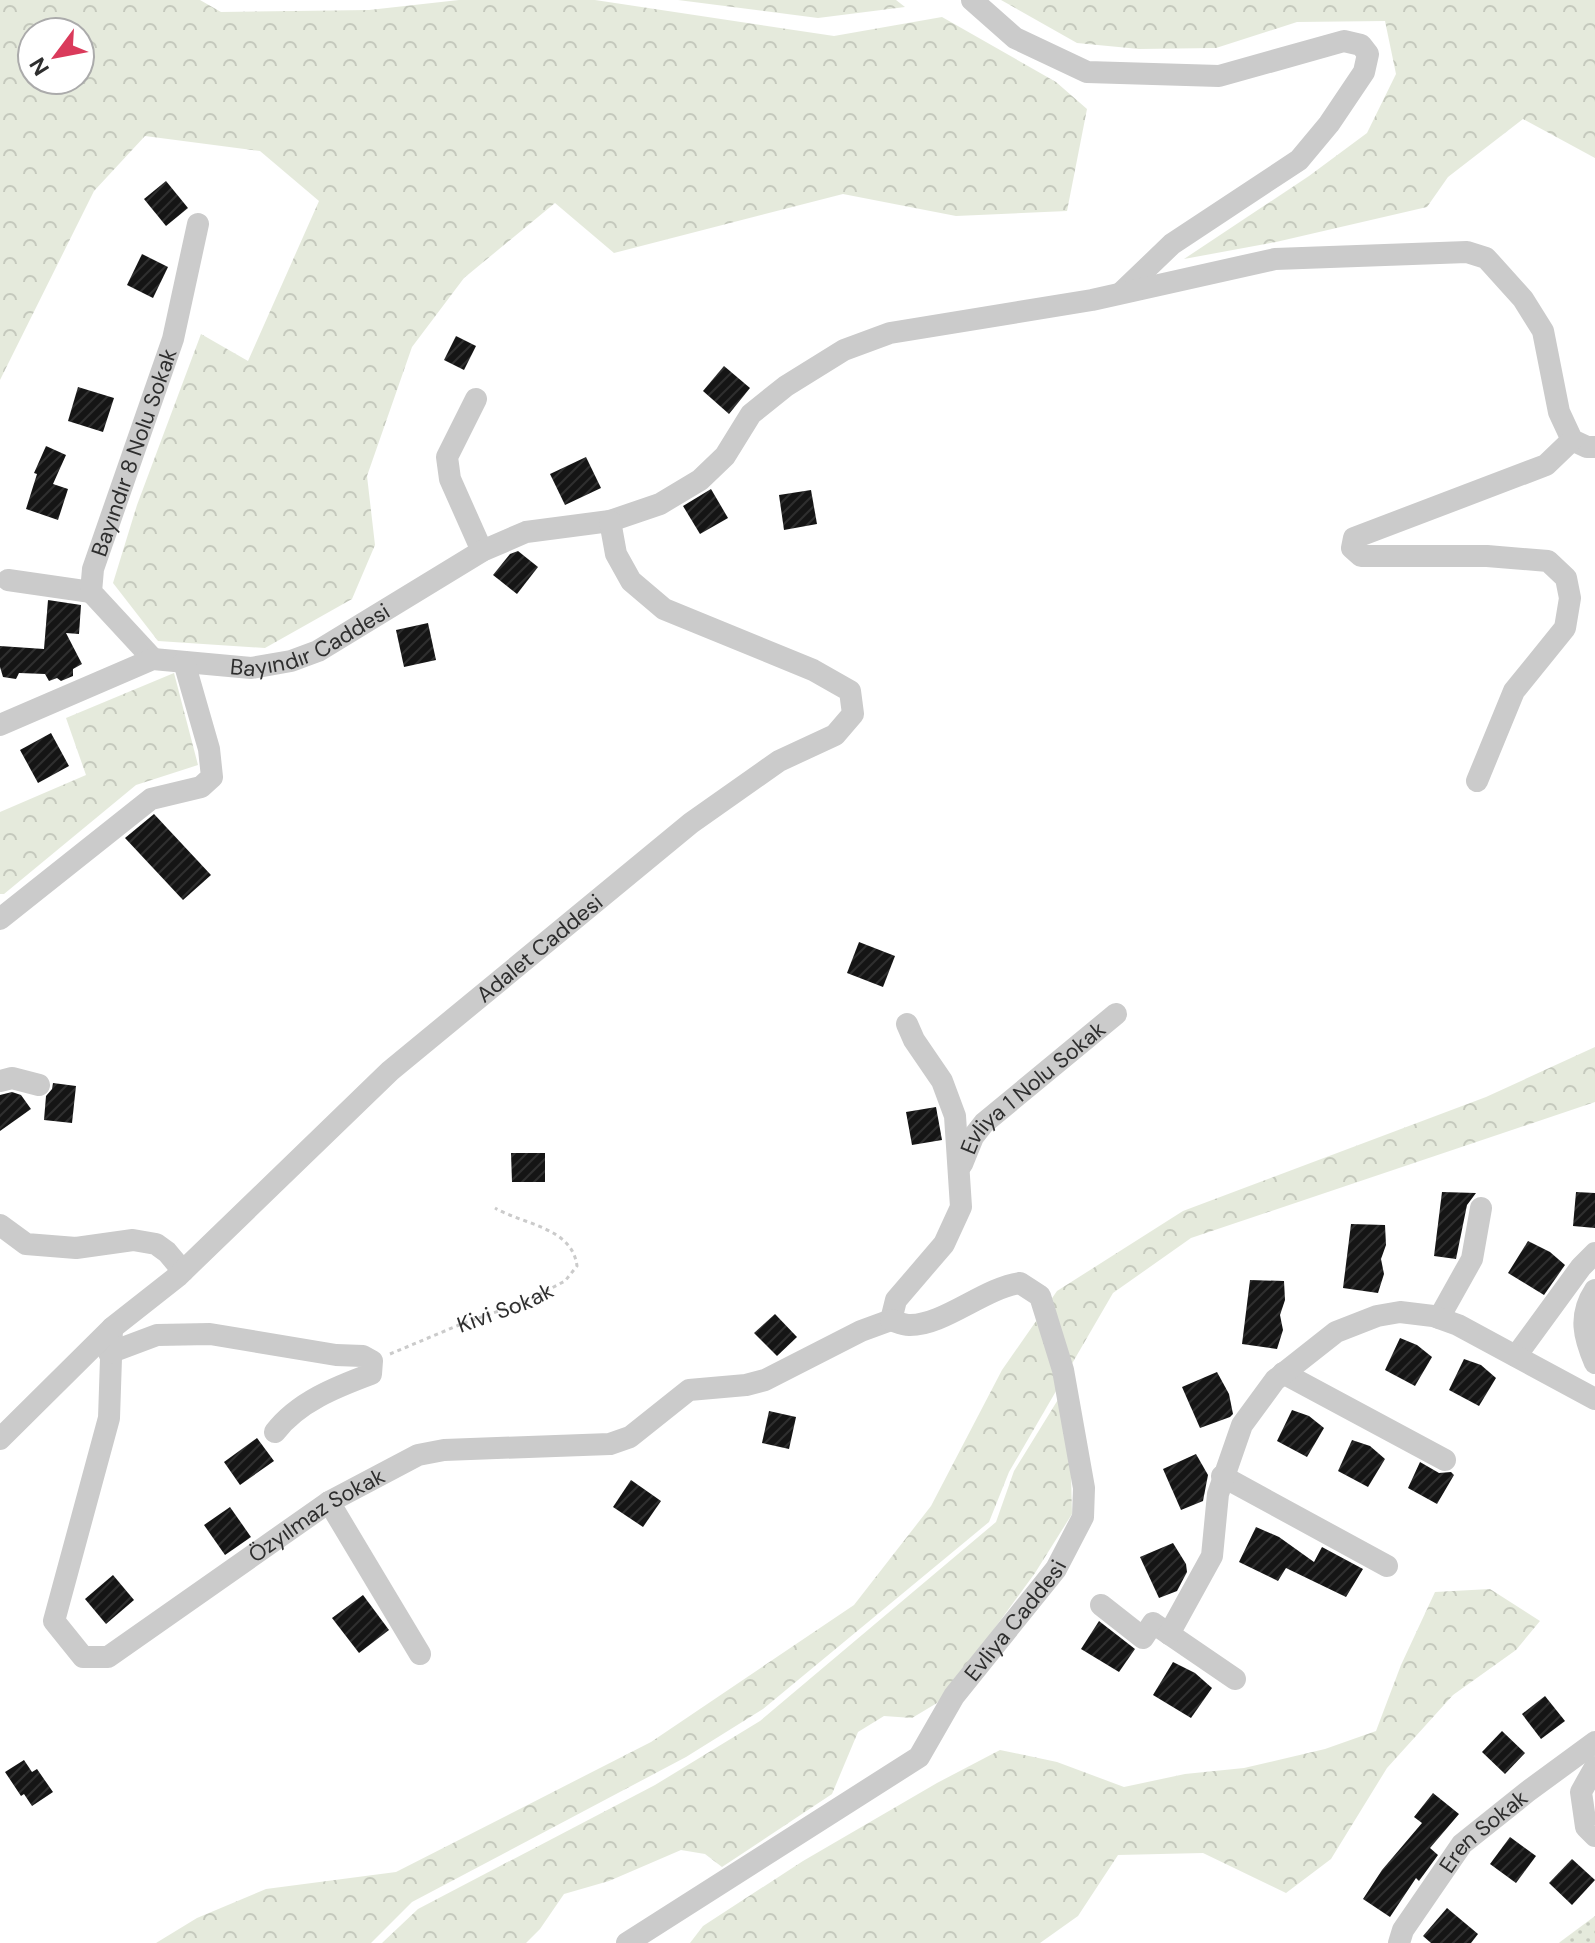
<svg xmlns="http://www.w3.org/2000/svg" width="1595" height="1943" viewBox="0 0 1595 1943" font-family="'DM Sans',sans-serif">
	<style>
		.grass { fill: url(#grass-dots) }
		.forest { fill: url(#forest-crowns); fill-rule: evenodd }
		.building { fill: url(#building-hatch) }
		.lines { fill: none; stroke-linecap: round; stroke-linejoin: round }
		.path { stroke: #cbcbcb; stroke-width: 3; stroke-dasharray: 4 4; stroke-linecap: butt }
		.minor { stroke: #cbcbcb; stroke-width: 22 }
		.labels { text-anchor: middle; dominant-baseline: central; stroke-width: 8; stroke-linejoin: round; paint-order: stroke }
		.street-label { font-size: 22px; fill: #2e2e2e; stroke: #fff }
	</style>
	<defs>
		<pattern id="grass-dots" width="8" height="8" patternUnits="userSpaceOnUse" patternTransform="scale(2)"><rect width="8" height="8" fill="#e5eadc"/><path d="M2 2h.1M6 6h.1" fill="none" stroke="#c5c9bd" stroke-width="1.8" stroke-linecap="round"/></pattern>
		<pattern id="forest-crowns" width="20" height="18" patternUnits="userSpaceOnUse" patternTransform="scale(2)"><rect width="20" height="18" fill="#e5eadc"/><path d="M2 6a3 3 0 1 1 6 0M12 15a3 3 0 1 1 6 0" fill="none" stroke="#c5c9bd"/></pattern>
		<pattern id="building-hatch" width="6" height="6" patternUnits="userSpaceOnUse" patternTransform="scale(2)"><rect width="6" height="6" fill="#151515"/><path d="M-1 1l2-2M0 6l6-6M5 7l2-2" fill="none" stroke="#2f2f2f"/></pattern>
	</defs>
	<rect width="100%" height="100%" fill="#fff"/>
	<polygon class="grass" points="1595,1916 1595,1943 1559,1943 1560,1942"/>
	<g class="forest">
		<path d="M0,0H200L221,12L369,10L459,0H595L834,36L942,17L1056,82L1087,109L1067,211L956,216L843,194L614,253L555,203L464,278L412,347L367,476L375,545L352,599L265,648L158,641L113,583L137,505L201,334L248,361L319,201L260,151L145,136L94,191L0,380ZM32,32H80V80H32Z"/>
		<polygon points="678,0 896,0 905,7 818,18"/>
		<polygon points="1001,0 1595,0 1595,158 1523,119 1448,177 1427,207 1276,242 1184,259 1309,176 1367,133 1396,74 1385,21 1297,22 1216,48 1139,49 1077,43"/>
		<polygon points="174,673 198,765 136,785 4,894 0,894 0,812 86,775 66,718"/>
		<polygon points="1595,1047 1595,1102 1191,1238 1113,1293 1009,1472 989,1522 763,1709 686,1757 412,1902 371,1943 156,1943 197,1918 266,1889 396,1872 651,1742 854,1605 931,1506 1002,1370 1057,1291 1183,1211 1486,1097"/>
		<polygon points="1059,1398 1071,1471 1072,1514 1035,1573 959,1677 937,1703 912,1718 884,1716 858,1732 832,1794 722,1867 705,1854 681,1850 609,1881 564,1894 540,1929 526,1943 382,1943 418,1909 655,1785 760,1721 996,1522 1014,1471"/>
		<polygon points="1490,1589 1540,1621 1516,1650 1453,1695 1387,1768 1331,1859 1286,1893 1203,1853 1118,1855 1078,1916 1040,1943 690,1943 703,1926 803,1861 937,1783 1000,1750 1057,1762 1124,1787 1185,1774 1244,1768 1325,1749 1376,1731 1401,1665 1435,1592"/>
	</g>
	<g class="building">
		<polygon points="166,181 188,208 166,226 144,199"/>
		<polygon points="142,254 168,267 153,298 127,285"/>
		<polygon points="456,336 476,346 464,370 444,360"/>
		<polygon points="724,366 750,388 729,414 703,391"/>
		<polygon points="78,387 114,398 103,432 68,421"/>
		<polygon points="46,446 66,455 53,484 68,489 58,520 26,509 37,474 34,473"/>
		<polygon points="586,457 601,488 565,505 550,474"/>
		<polygon points="711,489 728,518 700,534 683,506"/>
		<polygon points="811,490 817,524 784,530 779,495"/>
		<polygon points="518,551 538,567 517,594 493,575 510,554"/>
		<polygon points="48,600 81,605 79,634 66,633 82,664 73,669 73,676 61,681 57,678 49,681 45,674 19,673 16,679 3,677 0,667 0,646 44,649"/>
		<polygon points="428,623 436,660 404,667 396,630"/>
		<polygon points="51,733 69,766 38,783 20,750"/>
		<polygon points="154,814 211,875 183,900 125,838"/>
		<polygon points="859,942 895,956 883,987 847,973"/>
		<polygon points="53,1083 76,1086 72,1123 44,1120 46,1096 52,1089"/>
		<polygon points="12,1092 21,1095 31,1109 0,1131 0,1095"/>
		<polygon points="936,1107 942,1140 912,1145 906,1112"/>
		<polygon points="511,1153 545,1153 545,1182 512,1182"/>
		<polygon points="1442,1192 1476,1193 1467,1205 1456,1259 1434,1256"/>
		<polygon points="1576,1192 1595,1193 1595,1228 1573,1226"/>
		<polygon points="1351,1224 1385,1225 1386,1245 1381,1259 1384,1274 1378,1293 1343,1288"/>
		<polygon points="1528,1241 1550,1252 1565,1265 1544,1295 1508,1273"/>
		<polygon points="1250,1280 1284,1281 1285,1300 1280,1315 1283,1330 1277,1349 1242,1344"/>
		<polygon points="775,1314 797,1337 777,1356 754,1333"/>
		<polygon points="1400,1338 1417,1345 1432,1357 1415,1386 1385,1370"/>
		<polygon points="1464,1359 1481,1365 1496,1378 1479,1406 1449,1390"/>
		<polygon points="1217,1372 1229,1394 1233,1414 1230,1417 1200,1428 1182,1387"/>
		<polygon points="1292,1410 1309,1416 1324,1428 1307,1457 1277,1441"/>
		<polygon points="769,1411 796,1417 789,1449 762,1443"/>
		<polygon points="257,1438 274,1461 240,1485 224,1462"/>
		<polygon points="1352,1440 1370,1446 1385,1459 1368,1487 1338,1471"/>
		<polygon points="1196,1454 1208,1475 1203,1501 1181,1510 1163,1469"/>
		<polygon points="1420,1462 1439,1473 1451,1472 1454,1475 1437,1504 1408,1488"/>
		<polygon points="631,1480 661,1501 643,1527 613,1507"/>
		<polygon points="230,1507 251,1537 225,1555 204,1525"/>
		<polygon points="1256,1527 1279,1537 1314,1562 1322,1547 1363,1569 1346,1597 1286,1568 1278,1581 1239,1562"/>
		<polygon points="1173,1543 1186,1564 1187,1572 1177,1591 1159,1598 1140,1557"/>
		<polygon points="113,1575 134,1600 106,1624 85,1599"/>
		<polygon points="363,1595 389,1630 359,1653 332,1618"/>
		<polygon points="1099,1621 1135,1649 1119,1672 1081,1649"/>
		<polygon points="1173,1662 1195,1673 1212,1688 1191,1718 1153,1695"/>
		<polygon points="1545,1696 1565,1721 1541,1739 1522,1714"/>
		<polygon points="1502,1731 1525,1753 1505,1774 1482,1752"/>
		<polygon points="24,1760 32,1772 37,1769 53,1792 32,1806 24,1794 21,1796 5,1772"/>
		<polygon points="1433,1793 1459,1814 1430,1848 1438,1855 1419,1881 1416,1878 1390,1917 1363,1899 1382,1870 1422,1823 1414,1817"/>
		<polygon points="1510,1837 1536,1856 1516,1883 1490,1864"/>
		<polygon points="1572,1859 1595,1880 1572,1905 1549,1883"/>
		<polygon points="1447,1908 1478,1934 1471,1943 1431,1943 1423,1936"/>
	</g>
	<g class="lines">
		<path class="path" id="s1" d="M390,1354L459,1325L527,1301L565,1281L577,1266C572,1227 524,1225 495,1208"/>
		<g class="minor">
			<polyline points="972,0 1015,38 1087,72 1219,76 1344,41 1361,45 1368,54 1364,72 1329,124 1299,160 1172,244 1121,293"/>
			<polyline points="476,399 447,457 450,479 482,551"/>
			<polyline points="8,580 91,592"/>
			<path id="s2" d="M153,659L91,592L93,569L173,339L198,224"/>
			<path id="s3" d="M0,725L153,659L251,668L291,661L318,651L482,551L526,532L610,521L660,504L700,480L725,456L751,414L786,386L844,350L890,333L1092,300L1275,259L1467,252L1486,258L1523,299L1543,331L1559,412L1572,440L1587,447H1595"/>
			<polyline points="1477,781 1514,691 1565,628 1570,598 1566,578 1548,561 1487,556 1361,556 1352,548 1354,538 1546,465 1572,440"/>
			<polyline points="0,919 151,799 201,787 212,777 209,749 184,662"/>
			<polyline points="0,1081 12,1078 39,1085"/>
			<path id="s4" d="M962,1164L973,1137L984,1123L1116,1014"/>
			<polyline points="0,1225 26,1244 76,1248 133,1240 156,1244 167,1252 183,1271"/>
			<path d="M1595,1290C1578,1316 1584,1337 1595,1363"/>
			<polyline points="1439,1318 1472,1259 1481,1208"/>
			<polyline points="891,1320 896,1300 944,1244 961,1207 955,1116 942,1081 914,1040 907,1024"/>
			<path id="s5" d="M112,1328L109,1418L54,1621L83,1657H108L329,1502L418,1455L444,1450L610,1444L630,1437L689,1390L746,1385L765,1380L861,1331L891,1320"/>
			<path d="M109,1353L157,1335L210,1334L336,1355L363,1356L372,1361L371,1374C336,1387 298,1402 275,1432"/>
			<polyline points="1516,1356 1581,1267 1595,1253"/>
			<polyline points="1283,1373 1445,1460"/>
			<path id="s6" d="M0,1439L112,1328L178,1276L390,1071L691,823L779,761L835,735L853,714L850,691L813,670L664,609L631,581L616,554L610,521"/>
			<polyline points="1222,1476 1387,1566"/>
			<polyline points="329,1502 420,1654"/>
			<polyline points="1101,1605 1143,1638 1153,1623 1235,1679"/>
			<polyline points="1169,1634 1212,1556 1218,1494 1242,1425 1275,1380 1336,1332 1377,1316 1400,1312 1433,1316 1458,1325 1595,1399"/>
			<polyline points="1595,1767 1581,1792 1586,1827 1595,1836"/>
			<path id="s7" d="M627,1943L919,1757L954,1696L1056,1569L1083,1517L1084,1488L1063,1370L1040,1296L1020,1283C984,1288 943,1326 909,1325C903,1325 897,1322 891,1320"/>
			<path id="s8" d="M1399,1943L1403,1930L1462,1844L1527,1792L1595,1742"/>
		</g>
	</g>
	<g class="labels">
		<g class="street-label">
			<text stroke="none"><textPath href="#s2" startOffset="238">Bayındır 8 Nolu Sokak</textPath></text>
			<text stroke="none"><textPath href="#s3" startOffset="330">Bayındır Caddesi</textPath></text>
			<text stroke="none"><textPath href="#s6" startOffset="730">Adalet Caddesi</textPath></text>
			<text stroke="none"><textPath href="#s4" startOffset="106">Evliya 1 Nolu Sokak</textPath></text>
			<text stroke="none"><textPath href="#s1" startOffset="124">Kivi Sokak</textPath></text>
			<text stroke="none"><textPath href="#s5" startOffset="624">Özyılmaz Sokak</textPath></text>
			<text stroke="none"><textPath href="#s7" startOffset="514">Evliya Caddesi</textPath></text>
			<text stroke="none"><textPath href="#s8" startOffset="142">Eren Sokak</textPath></text>
		</g>
	</g>
	<g transform="translate(56 56) rotate(238)"><circle r="38" fill="#ffffff" stroke="#ababab" stroke-width="2"/>
	<path d="M0-6L14 30L0 20L-14 30Z" fill="#da3a5b"/>
	<text y="-12" font-size="22" font-weight="bold" text-anchor="middle" fill="#2e2e2e">N</text>
	</g>
</svg>
